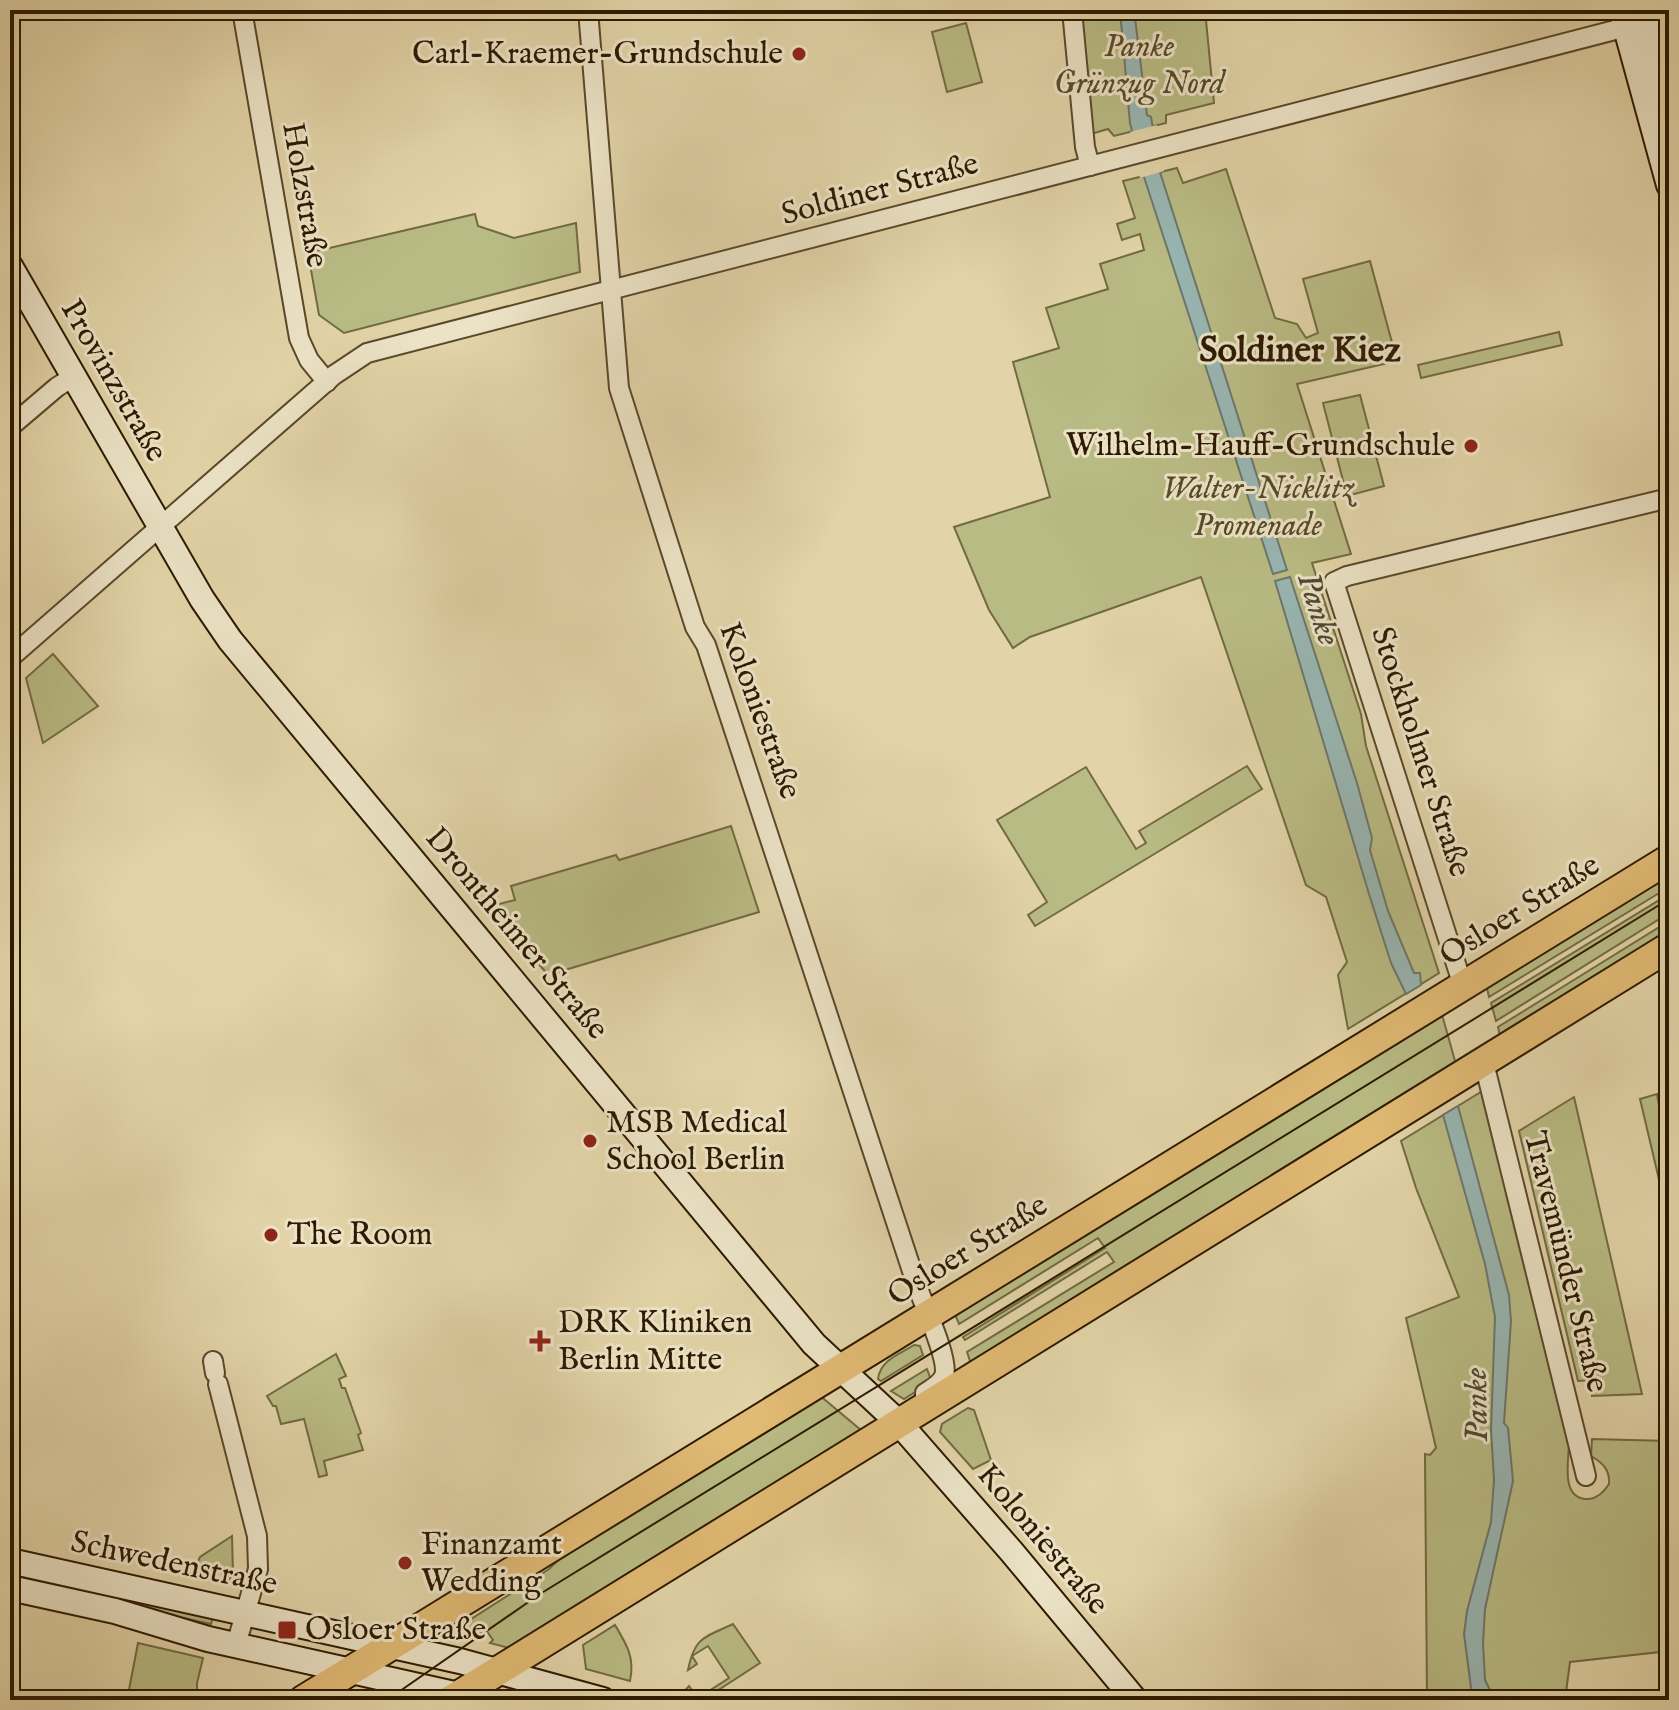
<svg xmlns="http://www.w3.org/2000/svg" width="1679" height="1710" viewBox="0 0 1679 1710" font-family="'IM FELL English',serif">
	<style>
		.green { fill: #b9bb84; stroke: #726a42; stroke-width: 2 }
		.water { fill: #98b6b2; stroke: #6d776b; stroke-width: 2 }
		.pier { fill: #e2d4a8 }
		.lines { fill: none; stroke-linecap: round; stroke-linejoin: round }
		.minor-casing { stroke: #5a482a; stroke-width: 22 }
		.secondary-casing { stroke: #2c1900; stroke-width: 28 }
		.primary-casing { stroke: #2c1900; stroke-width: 32 }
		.minor { stroke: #ece3c6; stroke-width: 18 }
		.secondary { stroke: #ece3c6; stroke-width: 24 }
		.primary { stroke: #e1ba74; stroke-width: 28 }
		.tram { stroke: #2c1900; stroke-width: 2 }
		.poi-dot { fill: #8f2418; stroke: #ece3c6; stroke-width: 3 }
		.labels { text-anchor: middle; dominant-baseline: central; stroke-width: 6; stroke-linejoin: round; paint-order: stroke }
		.park-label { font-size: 32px; font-style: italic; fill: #564a28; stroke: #ece3c6 }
		.poi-label { font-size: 32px; fill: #2c1900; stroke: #ece3c6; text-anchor: start }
		.street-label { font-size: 32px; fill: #2c1900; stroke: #ece3c6 }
		.water-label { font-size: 34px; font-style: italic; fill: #4c4835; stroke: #ece3c6 }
		.quarter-label { font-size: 36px; font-weight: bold; fill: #2c1900; stroke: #ece3c6 }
	</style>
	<rect width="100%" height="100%" fill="#e2d4a8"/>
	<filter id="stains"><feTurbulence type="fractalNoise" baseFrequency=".0025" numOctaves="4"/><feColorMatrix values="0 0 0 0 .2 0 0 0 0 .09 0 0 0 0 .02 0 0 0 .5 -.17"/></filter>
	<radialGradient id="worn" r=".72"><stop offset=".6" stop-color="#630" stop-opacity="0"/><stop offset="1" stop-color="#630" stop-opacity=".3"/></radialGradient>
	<g class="green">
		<polygon points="1079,10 1205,10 1214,103 1166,115 1166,123 1114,136 1108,129 1091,134"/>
		<polygon points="966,23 982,82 947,92 932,32"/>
		<polygon points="1177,168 1183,183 1226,169 1275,318 1297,324 1306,338 1318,333 1303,279 1370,261 1397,361 1297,384 1351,554 1312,563 1361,714 1366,746 1439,973 1348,1029 1338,975 1347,962 1326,897 1306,885 1201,577 1030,637 1013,648 989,610 954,527 1050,497 1013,362 1059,348 1046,308 1108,289 1100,264 1144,250 1140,234 1122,240 1117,224 1135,218 1123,181"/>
		<polygon points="475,214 478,226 514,238 576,223 580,272 344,333 319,315 308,253"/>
		<polygon points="1559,332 1562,345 1421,378 1418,365"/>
		<polygon points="1360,395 1384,486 1347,496 1323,403"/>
		<polygon points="53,654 98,706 43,743 26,678"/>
		<polygon points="1247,766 1262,789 1035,926 1028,915 1047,902 997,820 1086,767 1136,849 1146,843 1139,831"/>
		<polygon points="731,826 759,912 548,975 491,906 515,900 511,886 616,855 619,860"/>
		<polygon points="1669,870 1669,887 1489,997 1486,984"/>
		<polygon points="1666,896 1669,901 1669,913 1496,1021 1491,1003"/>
		<polygon points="1669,921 1669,936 1501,1041 1498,1027"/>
		<polygon points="1441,1011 1457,1068 972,1367 967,1352 1114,1262 1107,1252 965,1340 963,1337 1105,1248 1098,1238 959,1324 954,1312"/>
		<path d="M1484,1090L1569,1440C1570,1457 1558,1500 1589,1499C1598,1498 1604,1492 1609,1484C1610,1470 1603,1463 1591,1456L1592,1439L1669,1441V1651L1570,1662L1565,1700H1427L1425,1454L1430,1455L1436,1448L1406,1318L1459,1297L1416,1188L1401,1141Z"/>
		<polygon points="1657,1094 1660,1110 1669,1108 1669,1222 1640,1099"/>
		<polygon points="1574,1097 1642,1394 1592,1396 1593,1380 1578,1381 1519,1131"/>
		<path d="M914,1345L920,1346L923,1355L881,1381L878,1379C880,1360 900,1354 914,1345Z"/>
		<polygon points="336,1354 346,1376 339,1379 342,1388 345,1388 361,1433 358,1435 363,1450 324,1461 327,1475 319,1477 304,1419 281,1424 276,1406 273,1406 267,1396"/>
		<polygon points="927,1369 931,1380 928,1384 904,1399 891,1391"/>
		<polygon points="818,1394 862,1431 513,1649 490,1643 493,1640 488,1633 484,1636 481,1632 473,1638 451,1632 549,1569 573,1546"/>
		<polygon points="968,1408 974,1410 991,1460 973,1469 940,1432 942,1424"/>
		<polygon points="232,1536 233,1575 226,1582 221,1582 223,1570 197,1564 200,1557"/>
		<polygon points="10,1569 214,1614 211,1624 10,1580"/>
		<path d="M733,1624L760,1663L703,1700L681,1695L689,1686L698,1698L729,1678L708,1646L692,1656L697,1664L688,1670C695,1636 704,1638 733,1624Z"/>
		<path d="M615,1625C627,1645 635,1658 630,1681L586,1669L583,1645Z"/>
		<polygon points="138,1643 203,1658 197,1683 197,1700 127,1700"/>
	</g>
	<g class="water">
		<polygon points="1120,10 1134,10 1147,115 1151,117 1160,172 1287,570 1273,574 1144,177 1130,123"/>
		<polygon points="1290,577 1357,783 1372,838 1370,850 1388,911 1414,973 1420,973 1421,985 1406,994 1391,963 1369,894 1275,581"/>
		<polygon points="1458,1106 1509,1295 1511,1321 1504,1423 1508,1428 1513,1481 1485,1609 1483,1643 1485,1680 1495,1700 1476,1700 1471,1688 1464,1634 1467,1611 1491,1522 1494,1480 1491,1430 1495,1317 1485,1264 1443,1115"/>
	</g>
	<polygon class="pier" points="1157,125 1164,171 1140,178 1130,132"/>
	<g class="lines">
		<g class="minor-casing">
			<g id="minor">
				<polyline points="242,10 299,338 309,360 327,382"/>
				<path d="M588,10L619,388L695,627L706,645L916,1283C922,1301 950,1360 944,1376C941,1384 932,1388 925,1393V1397"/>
				<polyline points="1072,10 1085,147 1090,166"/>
				<polyline points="10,427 57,387 73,377"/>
				<polyline points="10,658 334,375 367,353 1669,16"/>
				<polyline points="1463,986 1334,582 1347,576 1669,498"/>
				<polyline points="1484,1063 1586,1476"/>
				<polyline points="213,1361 215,1373"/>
				<polyline points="218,1384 257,1536 258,1569 236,1645"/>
			</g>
		</g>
		<g class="secondary-casing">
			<g id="secondary">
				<polyline points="1621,10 1669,185"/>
				<polyline points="1643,10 1669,102"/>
				<polyline points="10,266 202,599 230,640 814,1344 899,1423 1011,1551 1135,1700"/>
				<polyline points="10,1561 460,1661 603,1700"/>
				<polyline points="10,1588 115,1611 208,1639 481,1700"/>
			</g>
		</g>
		<g class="primary-casing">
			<g id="primary">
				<polyline points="303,1700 1669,859"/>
				<polyline points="451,1700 1669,947"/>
			</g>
		</g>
		<use href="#minor" class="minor"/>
		<use href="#secondary" class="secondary"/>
		<use href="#primary" class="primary"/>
		<polyline class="tram" points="387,1700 540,1594 1669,899"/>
	</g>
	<g class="poi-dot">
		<circle cx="799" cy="54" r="8"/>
		<circle cx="1471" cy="446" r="8"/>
		<circle cx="590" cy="1141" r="8"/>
		<circle cx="271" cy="1235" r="8"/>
		<path d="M536 1329h8v8h8v8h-8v8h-8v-8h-8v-8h8z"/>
		<circle cx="405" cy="1563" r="8"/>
		<rect x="277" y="1620" width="20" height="20" rx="4"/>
	</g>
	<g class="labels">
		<g class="park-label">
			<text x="1139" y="47">Panke<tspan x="1139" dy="37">Grünzug Nord</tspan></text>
			<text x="1258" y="489">Walter-Nicklitz<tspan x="1258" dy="37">Promenade</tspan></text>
		</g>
		<g class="poi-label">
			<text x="783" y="54" text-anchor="end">Carl-Kraemer-Grundschule</text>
			<text x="1455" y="446" text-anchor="end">Wilhelm-Hauff-Grundschule</text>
			<text x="606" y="1123">MSB Medical<tspan x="606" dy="37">School Berlin</tspan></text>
			<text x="287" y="1235">The Room</text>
			<text x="558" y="1323">DRK Kliniken<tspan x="558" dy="37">Berlin Mitte</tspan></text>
			<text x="421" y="1545">Finanzamt<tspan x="421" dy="37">Wedding</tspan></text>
			<text x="305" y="1630">Osloer Straße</text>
		</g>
		<g class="street-label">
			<text transform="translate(880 190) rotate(-15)">Soldiner Straße</text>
			<text transform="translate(304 195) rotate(80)">Holzstraße</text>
			<text transform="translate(113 381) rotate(60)">Provinzstraße</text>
			<text transform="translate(759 711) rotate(70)">Koloniestraße</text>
			<text transform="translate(1420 752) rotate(72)">Stockholmer Straße</text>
			<text transform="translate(1520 911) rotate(-32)">Osloer Straße</text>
			<text transform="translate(516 934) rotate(50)">Drontheimer Straße</text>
			<text transform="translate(968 1251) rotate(-32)">Osloer Straße</text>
			<text transform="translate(1565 1262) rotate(76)">Travemünder Straße</text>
			<text transform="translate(1042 1540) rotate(50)">Koloniestraße</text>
			<text transform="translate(174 1564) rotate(12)">Schwedenstraße</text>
		</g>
		<g class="water-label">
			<text transform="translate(1318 609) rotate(72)">Panke</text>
			<text transform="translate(1477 1405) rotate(-91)">Panke</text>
		</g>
		<g class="quarter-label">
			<text x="1300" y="351">Soldiner Kiez</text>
		</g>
	</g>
	<rect width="1679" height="1710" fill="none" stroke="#e2d4a8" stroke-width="40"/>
	<rect x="12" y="12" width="1655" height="1686" fill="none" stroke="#2c1900" stroke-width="4"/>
	<rect x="20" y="20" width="1639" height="1670" fill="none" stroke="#2c1900" stroke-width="2"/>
	<rect width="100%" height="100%" filter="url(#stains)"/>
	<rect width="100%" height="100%" fill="url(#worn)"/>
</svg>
